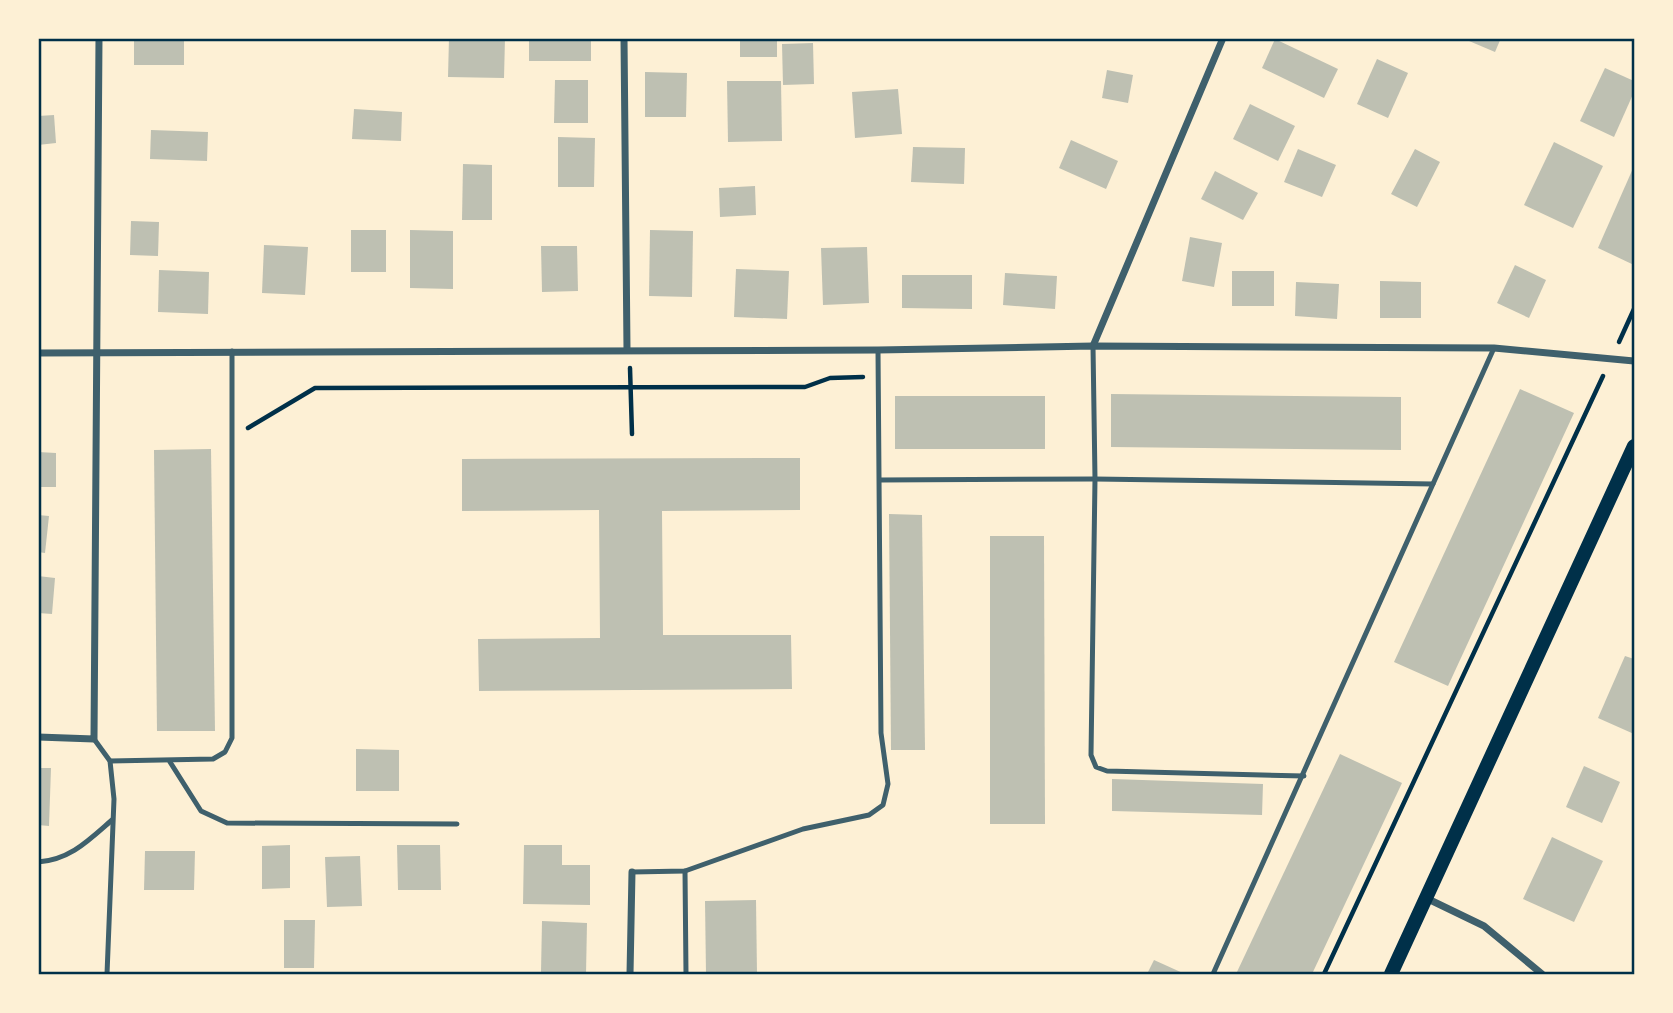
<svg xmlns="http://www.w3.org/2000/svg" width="1673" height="1013" viewBox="0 0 1673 1013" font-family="'Exo 2',sans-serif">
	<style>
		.building { fill: #bec0b2 }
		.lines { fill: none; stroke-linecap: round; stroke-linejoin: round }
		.path { stroke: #003049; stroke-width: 4.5 }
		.service { stroke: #3f606c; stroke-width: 5 }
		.minor { stroke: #3f606c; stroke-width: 7 }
		.secondary { stroke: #003049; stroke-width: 14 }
		.neatline { fill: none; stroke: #003049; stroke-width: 2.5 }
	</style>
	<rect width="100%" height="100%" fill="#fdf0d5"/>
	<g class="building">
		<rect x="134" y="38" width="50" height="27"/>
		<polygon points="449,38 505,38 504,78 448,77"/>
		<rect x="529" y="38" width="62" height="23"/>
		<rect x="740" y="38" width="37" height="19"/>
		<polygon points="1462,38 1501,38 1495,52"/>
		<polygon points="1275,39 1338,69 1324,98 1262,68"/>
		<polygon points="813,43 814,84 783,85 782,44"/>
		<polygon points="1377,59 1408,73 1388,118 1357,104"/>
		<polygon points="1605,68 1634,81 1634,92 1614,137 1580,121"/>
		<polygon points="1107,70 1133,75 1128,103 1102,98"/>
		<polygon points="645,72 687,73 686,117 645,117"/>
		<polygon points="555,80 588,80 588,123 554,123"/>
		<polygon points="727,81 781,81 782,141 728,142"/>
		<polygon points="898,89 902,134 855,138 852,92"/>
		<polygon points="1250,104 1295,126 1278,161 1233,139"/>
		<polygon points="354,109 402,112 401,141 352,139"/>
		<polygon points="54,115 56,143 38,145 38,116"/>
		<polygon points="151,130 208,132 207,161 150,159"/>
		<polygon points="558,137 595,138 594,187 558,187"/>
		<polygon points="1071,140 1118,161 1106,189 1059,168"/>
		<polygon points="1554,142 1603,166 1573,228 1524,205"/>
		<polygon points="913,147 965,148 964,184 911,182"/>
		<polygon points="1298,149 1336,165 1322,197 1284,182"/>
		<polygon points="1415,149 1440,162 1417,207 1391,194"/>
		<polygon points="463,164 492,165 492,220 462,220"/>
		<polygon points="1634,166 1634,265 1598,248"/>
		<polygon points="1215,171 1258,193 1243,220 1201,199"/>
		<polygon points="755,186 756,215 720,217 719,188"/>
		<polygon points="131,221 159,222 158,256 130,255"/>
		<rect x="351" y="230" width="35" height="42"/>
		<polygon points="410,230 453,231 453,289 410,288"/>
		<polygon points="650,230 693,231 692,297 649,296"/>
		<polygon points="1190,237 1222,243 1214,287 1182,281"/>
		<polygon points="264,245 308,247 305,295 262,293"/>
		<polygon points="541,246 577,246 578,291 542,292"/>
		<polygon points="867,247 869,303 823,305 821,248"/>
		<polygon points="1515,265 1546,280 1529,318 1497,303"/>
		<polygon points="736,269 789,271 787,319 734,317"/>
		<polygon points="159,270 209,272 208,314 158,312"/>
		<rect x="1232" y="271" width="42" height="35"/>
		<polygon points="1005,273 1057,276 1055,309 1003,305"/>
		<polygon points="902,275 972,275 972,309 902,308"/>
		<polygon points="1380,281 1421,282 1421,318 1380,318"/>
		<polygon points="1296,282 1339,284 1337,319 1295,316"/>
		<polygon points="1520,389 1574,413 1448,686 1394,662"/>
		<polygon points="1111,394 1401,397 1401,450 1111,447"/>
		<rect x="895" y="396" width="150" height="53"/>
		<polygon points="211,449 215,731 157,731 154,450"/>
		<polygon points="38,452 56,453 56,487 38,487"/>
		<polygon points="800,458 800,510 662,511 663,635 791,635 792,689 479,691 478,639 600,638 599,510 462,511 462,459"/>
		<polygon points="889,514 922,515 925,750 891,750"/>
		<polygon points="38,515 49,516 45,553 38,552"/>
		<polygon points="990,536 1044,536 1045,824 990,824"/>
		<polygon points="38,576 55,578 52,614 38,613"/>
		<polygon points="1625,656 1634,659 1634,734 1598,718"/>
		<polygon points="356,749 399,750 399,791 356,791"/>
		<polygon points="1340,754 1402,783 1312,974 1236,974"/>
		<polygon points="1584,766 1620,782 1602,823 1566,807"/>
		<polygon points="38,768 51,768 49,826 38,825"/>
		<polygon points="1112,779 1263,784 1262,815 1112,811"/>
		<polygon points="1552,837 1603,861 1574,922 1523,899"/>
		<polygon points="290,845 290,888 262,889 262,846"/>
		<polygon points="397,845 440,845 441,890 398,890"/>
		<polygon points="524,845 562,845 562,865 590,865 590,905 523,904"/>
		<polygon points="145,851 195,851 194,890 144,890"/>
		<polygon points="360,856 362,906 327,907 325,857"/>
		<polygon points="756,900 757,974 706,974 705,901"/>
		<polygon points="284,920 315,920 314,968 284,968"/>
		<polygon points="542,921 587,923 586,974 541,972"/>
		<polygon points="1154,960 1185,974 1147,974"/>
	</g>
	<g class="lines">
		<g class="path">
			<polyline points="1619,342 1634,309"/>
			<polyline points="630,368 632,434"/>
			<polyline points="248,428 315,388 805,387 830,378 863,377"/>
			<polyline points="1324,974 1603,376"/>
		</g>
		<g class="service">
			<polyline points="1093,346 1095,479 1091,755 1096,767 1107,771 1304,776"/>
			<polyline points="880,480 1095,479 1433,484"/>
			<polyline points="94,739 110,761 114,799 107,974"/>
			<polyline points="110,761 213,759 225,752 232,738 232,351"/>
			<polyline points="170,762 201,811 227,823 457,824"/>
			<path d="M38,862C70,860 89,840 112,820"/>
			<polyline points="685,871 686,974"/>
			<polyline points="632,872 685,871 803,829 869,815 883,805 888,784 881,733 878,350"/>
			<polyline points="1213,974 1494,348"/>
		</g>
		<g class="minor">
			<polyline points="624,38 627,349"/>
			<polyline points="1093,346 1223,38"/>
			<polyline points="38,353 878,350 1093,346 1494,348 1634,361"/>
			<polyline points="38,737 94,739 99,38"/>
			<polyline points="1426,898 1484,926 1542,974"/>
			<polyline points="630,974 632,872"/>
		</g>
		<polyline class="secondary" points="1391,974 1634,446"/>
	</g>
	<rect width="1673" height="1013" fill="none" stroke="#fdf0d5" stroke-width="80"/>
	<rect x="40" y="40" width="1593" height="933" class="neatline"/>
</svg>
